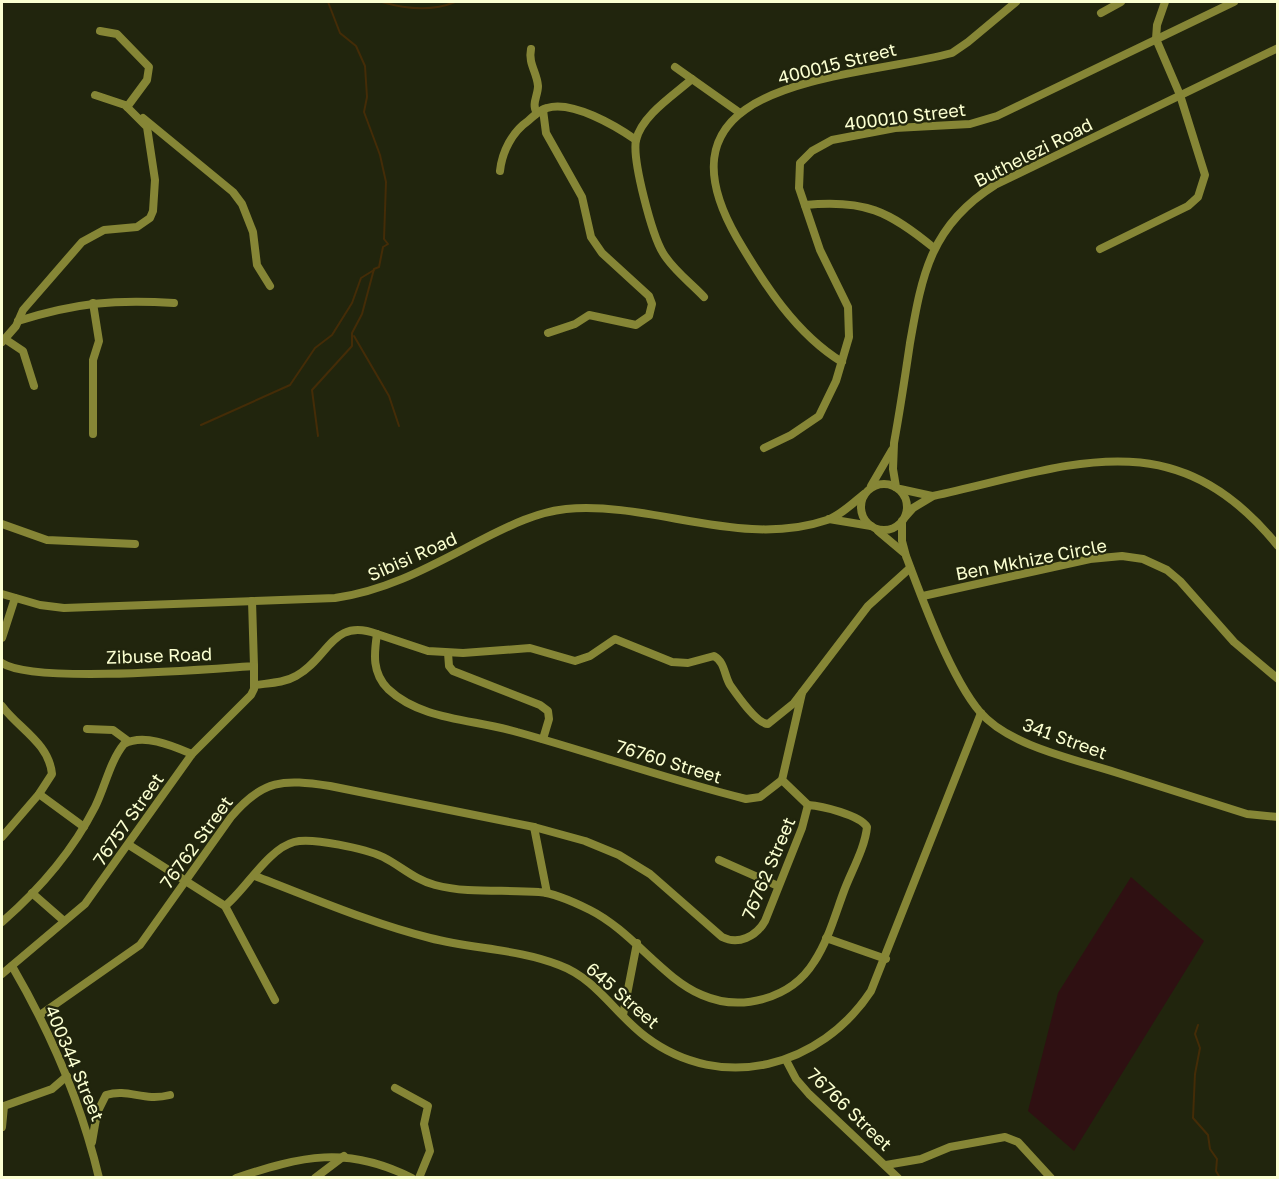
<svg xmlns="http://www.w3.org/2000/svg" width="1279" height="1179" viewBox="0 0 1279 1179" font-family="'Golos Text',sans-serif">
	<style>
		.green { fill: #2f1012 }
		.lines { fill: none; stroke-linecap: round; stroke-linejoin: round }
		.stream { stroke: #442c07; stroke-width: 2 }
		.minor { stroke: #868636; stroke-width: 8 }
		.labels { text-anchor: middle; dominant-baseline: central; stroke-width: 4.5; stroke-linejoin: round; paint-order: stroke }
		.street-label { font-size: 18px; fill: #fbffd1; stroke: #21250d }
	</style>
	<rect width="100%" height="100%" fill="#21250d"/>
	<polygon class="green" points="1131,877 1204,941 1074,1151 1028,1111 1058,993"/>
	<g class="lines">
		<g class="stream">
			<polyline points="348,2 364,2"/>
			<path d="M382,2C406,9 431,12 455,2"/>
			<polyline points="354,336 389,396 399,426"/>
			<polyline points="201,425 290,385 315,348 332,335 352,303 361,278 374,270"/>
			<polyline points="318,436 312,390 352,346 352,333 362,314 374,269 379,267 383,247 388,244 384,239 386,182 380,155 364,112 367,97 365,66 356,46 340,33 328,2"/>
			<polyline points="1198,1025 1195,1034 1200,1048 1195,1074 1193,1118 1208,1135 1210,1149 1217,1159 1216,1171 1220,1178"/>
		</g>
		<g class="minor">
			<polyline points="1101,13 1121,2"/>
			<polyline points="100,31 117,34 149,67 147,80 127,107"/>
			<path d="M531,49C528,64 537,72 538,86C538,96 531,104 537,113"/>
			<polyline points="675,67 740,113"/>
			<path d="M692,79C674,95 642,115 636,140C632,160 652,235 663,253C673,270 691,283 704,297"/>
			<polyline points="543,110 546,133 582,197 591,237 602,253 649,296 652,304 649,316 636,325 589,315 575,324 548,333"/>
			<polyline points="143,118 233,192 242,204 253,232 257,265 270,286"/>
			<path d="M500,171C502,152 512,132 528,121C534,116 539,110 547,108C572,100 616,126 636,140"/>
			<path d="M805,205C864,199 889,211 934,248"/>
			<polyline points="1100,249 1188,206 1198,197 1205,175 1180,95 1156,39 1157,25 1165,2"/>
			<polyline points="93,303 99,341 93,360 93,434"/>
			<path d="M18,321C75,303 115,299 174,303"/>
			<polyline points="5,339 23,351 34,386"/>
			<polyline points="2,342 16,326 23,310 82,242 104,230 137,227 150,218 153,211 155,180 147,127 125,105 95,95"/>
			<path d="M842,362C796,334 764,284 737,238C644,76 852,80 952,53L968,42L1016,2"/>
			<polyline points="764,448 791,435 819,416 836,381 849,337 848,307 820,250 799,188 800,163 812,151 832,140 895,128 970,124 997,116 1234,2"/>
			<circle cx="884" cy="507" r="23"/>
			<polyline points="871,486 892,450"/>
			<path d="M896,487L893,469L894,443C900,410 905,377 910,343C922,274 931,225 995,185L1278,48"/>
			<polyline points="900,489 932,496"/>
			<path d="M905,517L913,508L933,496C1071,466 1173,417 1278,546"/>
			<polyline points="829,519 871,526"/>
			<path d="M902,521V541L906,556C922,599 951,678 980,712C1010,747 1079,760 1121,774C1163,787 1205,801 1247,814L1278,817"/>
			<polyline points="2,524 47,540 135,544"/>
			<polyline points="878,531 903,552"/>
			<path d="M2,594L40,605L64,608L335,598C391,590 436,563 485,538C511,525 537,512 566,509C652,501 742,549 827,520C841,515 853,503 864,494"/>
			<polyline points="923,596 1090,559 1122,556 1143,559 1167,570 1180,581 1234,642 1278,679"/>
			<path d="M377,634L428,651L463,653L530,648L575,661L590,656L615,639L672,662L688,663L714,656C725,662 724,675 730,685C737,695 757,724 768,724L794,703L868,606L910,568"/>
			<polyline points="2,638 15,598"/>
			<polyline points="448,653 449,666 453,671 540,705 548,711 549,719 543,739"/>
			<path d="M2,663C34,684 208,669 254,666L252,601"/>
			<path d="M255,685C269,683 284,683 296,676C329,658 332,617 377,634C374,654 372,673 388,689C422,721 475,719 517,732C593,753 669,780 746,799L760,797L782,780"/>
			<polyline points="802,693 782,780 808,805"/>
			<path d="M2,706C18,728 49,743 52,774L39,794L2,837"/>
			<polyline points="87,729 113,730 128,741"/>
			<polyline points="39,794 84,827"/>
			<polyline points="534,827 547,893"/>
			<polyline points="129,845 225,906 275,1000"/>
			<polyline points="719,860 778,886"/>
			<path d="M255,876C313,898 370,923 430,938C472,949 519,949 559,965C597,979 615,1014 646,1037C722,1094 821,1067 871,991L981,713"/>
			<polyline points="32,893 64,921"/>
			<path d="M2,922C40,889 72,852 95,807C105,787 110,761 124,744C144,733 173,746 192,754"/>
			<polyline points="826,938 886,959"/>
			<path d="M12,966C51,1033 81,1102 99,1178"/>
			<polyline points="2,974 85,904 192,754 251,695 254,689 254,666"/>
			<path d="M40,1015L140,945L231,817C263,779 283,779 330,786L534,827L585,841L619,855L650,874L722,937C738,945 756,937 765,921L802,828L808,805C822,806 860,815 867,827C865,848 851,872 844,891C835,915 828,941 814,962C791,999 741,1012 702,995C663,979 632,931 590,910C576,903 555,893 539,892C505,889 469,894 435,885C415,880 401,866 383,857C366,849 312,837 294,842C268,849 246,889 225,906"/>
			<polyline points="623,1015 637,943"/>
			<polyline points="786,1060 796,1079 809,1094 898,1178"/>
			<polyline points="395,1088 428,1106 424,1124 430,1151 419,1178"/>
			<polyline points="2,1127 4,1106 52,1089 67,1076"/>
			<path d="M92,1142L97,1113L106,1095C129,1088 143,1102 170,1095"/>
			<polyline points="886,1165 921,1159 950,1147 1005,1137 1018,1142 1051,1178"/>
			<path d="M236,1178C302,1156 347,1145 412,1178"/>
			<polyline points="315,1178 344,1156"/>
		</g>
	</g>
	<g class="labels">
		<g class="street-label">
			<text transform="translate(837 63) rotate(-14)">400015 Street</text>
			<text transform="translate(905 116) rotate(-7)">400010 Street</text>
			<text transform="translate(1033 152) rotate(-27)">Buthelezi Road</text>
			<text transform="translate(412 556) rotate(-24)">Sibisi Road</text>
			<text transform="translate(1031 559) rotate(-11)">Ben Mkhize Circle</text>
			<text transform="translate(159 655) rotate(-2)">Zibuse Road</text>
			<text transform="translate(1065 738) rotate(20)">341 Street</text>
			<text transform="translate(669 761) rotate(17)">76760 Street</text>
			<text transform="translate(128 819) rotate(-55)">76757 Street</text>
			<text transform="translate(196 842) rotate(-54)">76762 Street</text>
			<text transform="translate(768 868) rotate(-67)">76762 Street</text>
			<text transform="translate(623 995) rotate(41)">645 Street</text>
			<text transform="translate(75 1063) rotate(67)">400344 Street</text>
			<text transform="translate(850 1109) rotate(44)">76766 Street</text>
		</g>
	</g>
	<rect width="1279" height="1179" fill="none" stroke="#fbffd1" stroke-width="6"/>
</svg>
